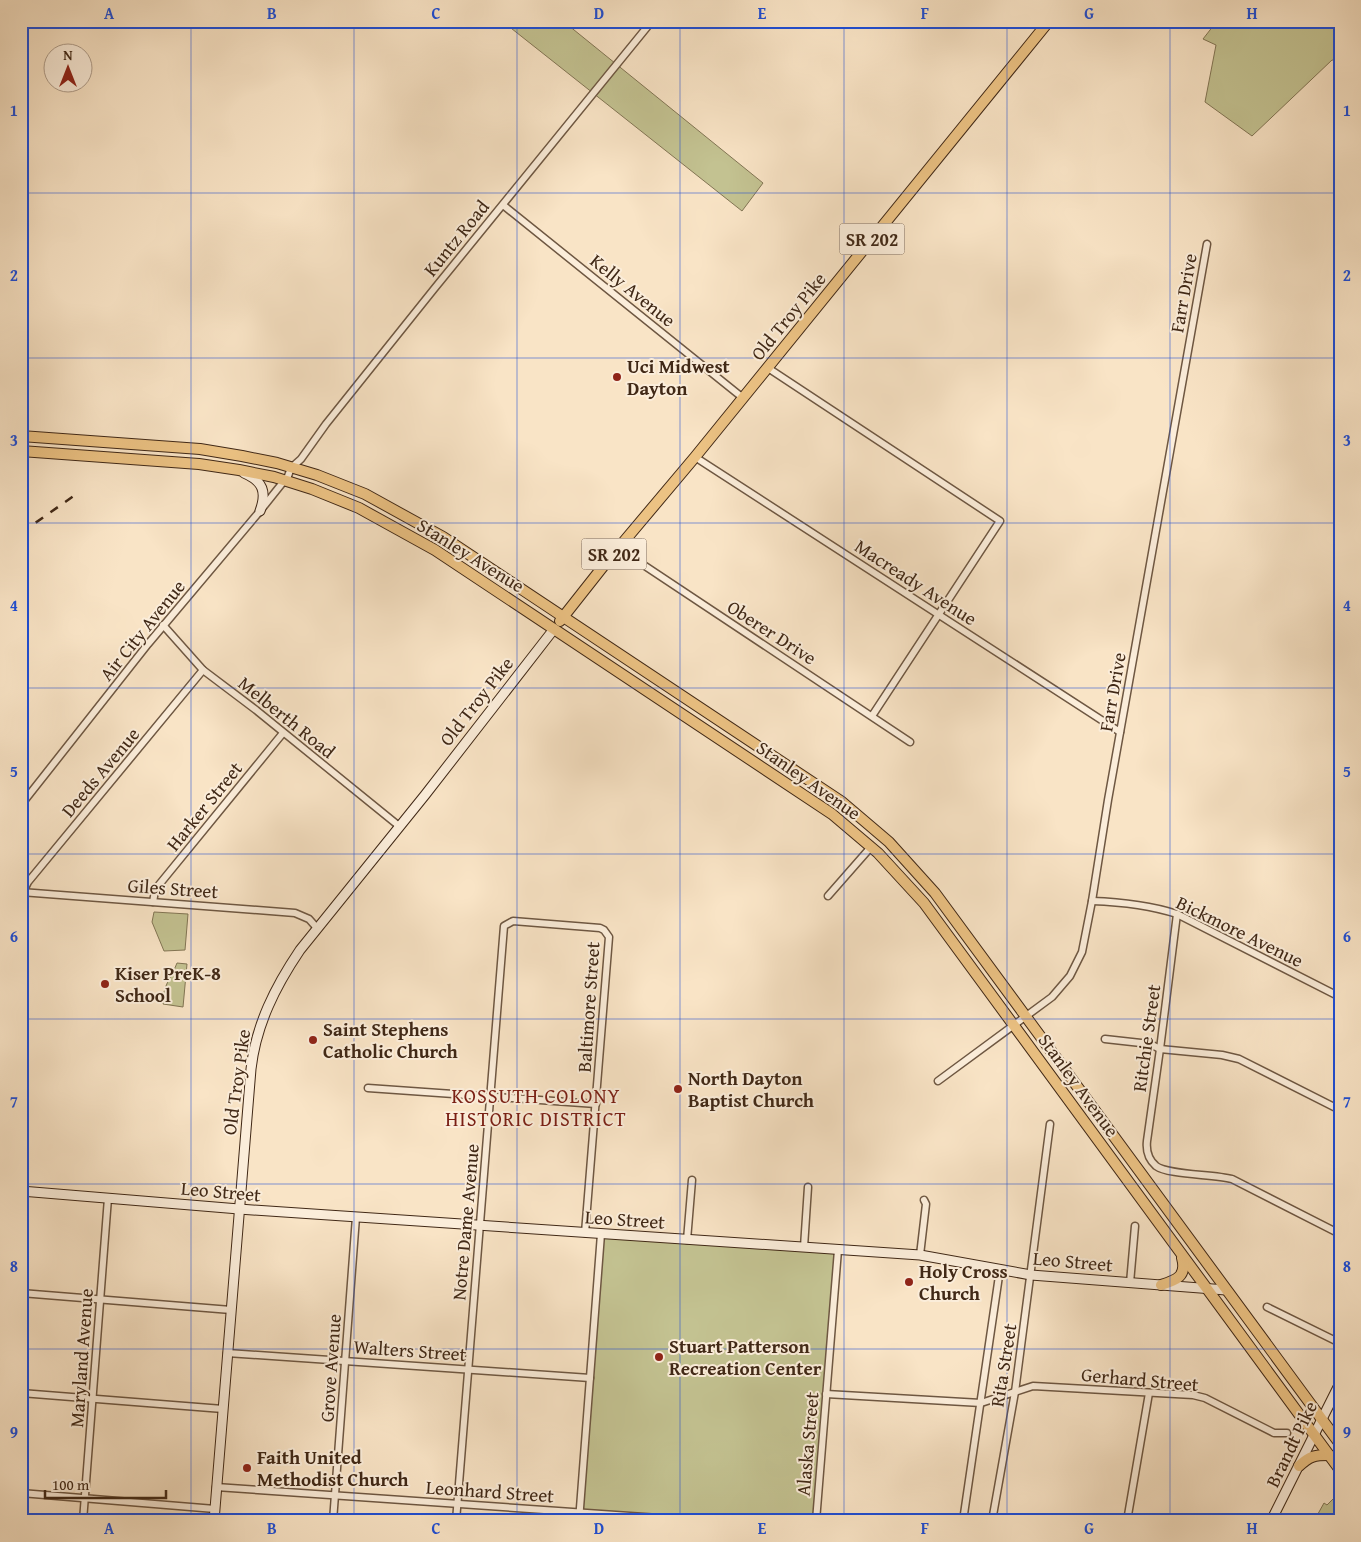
<svg xmlns="http://www.w3.org/2000/svg" width="1361" height="1542" viewBox="0 0 1361 1542" font-family="'Gentium Book Plus',serif">
	<style>
		.green { fill: #c3c291; stroke: #827554 }
		.lines { fill: none; stroke-linecap: round; stroke-linejoin: round }
		.street-casing { stroke: #6e5742; stroke-width: 9 }
		.secondary-casing { stroke: #402816; stroke-width: 11 }
		.primary-casing { stroke: #402816; stroke-width: 12 }
		.street { stroke: #fbedda; stroke-width: 6 }
		.secondary { stroke: #fbedda; stroke-width: 9 }
		.primary { stroke: #ecc283; stroke-width: 10 }
		.rail { stroke: #402816; stroke-width: 2.5; stroke-dasharray: 9 9; stroke-linecap: butt }
		.grid { fill: none; stroke: #1d4ed8; stroke-width: 1; stroke-opacity: 0.55 }
		.poi-dot { fill: #8f2418; stroke: #fbedda; stroke-width: 2 }
		.labels { text-anchor: middle; dominant-baseline: central; stroke-width: 4; stroke-linejoin: round; paint-order: stroke }
		.shield { fill: #fbedda; stroke: #786351; stroke-width: 1 }
		.shield-label { font-size: 18px; font-weight: bold; fill: #402816 }
		.street-label { font-size: 19px; fill: #402816; stroke: #fbedda }
		.poi-label { font-size: 19px; font-weight: bold; fill: #402816; stroke: #fbedda; text-anchor: start }
		.neighbourhood-label { font-size: 20px; letter-spacing: 1px; fill: #7a1f14; stroke: #fbedda }
		.neatline { fill: none; stroke: #1d4ed8; stroke-width: 2 }
		.grid-label { font-size: 16px; text-anchor: middle; font-weight: bold; fill: #1d4ed8 }
	</style>
	<rect width="100%" height="100%" fill="#f9e4c6"/>
	<filter id="stains"><feTurbulence type="fractalNoise" baseFrequency=".004" numOctaves="4"/><feColorMatrix values="0 0 0 0 .2 0 0 0 0 .09 0 0 0 0 .02 0 0 0 .5 -.17"/></filter>
	<radialGradient id="worn" r=".72"><stop offset=".6" stop-color="#630" stop-opacity="0"/><stop offset="1" stop-color="#630" stop-opacity=".3"/></radialGradient>
	<g class="green">
		<polygon points="502,21 563,21 763,183 742,211"/>
		<polygon points="1217,21 1340,21 1340,61 1332,60 1252,136 1205,102 1216,45 1203,39"/>
		<polygon points="154,912 188,914 185,950 164,951 152,922"/>
		<path d="M177,963L187,964L183,1007L163,1004C162,986 171,979 177,963Z"/>
		<polygon points="601,1234 838,1250 816,1521 702,1521 579,1512"/>
		<polygon points="1339,1493 1340,1521 1314,1521 1324,1503 1327,1505"/>
	</g>
	<g class="lines">
		<g class="street-casing">
			<g id="street">
				<polyline points="503,205 743,398"/>
				<polyline points="768,368 1000,521 872,716"/>
				<polyline points="695,457 1120,732"/>
				<polyline points="618,548 910,742"/>
				<polyline points="163,625 203,670 256,710 399,826"/>
				<polyline points="21,805 148,644 260,511 288,476 291,468 301,459 326,424 434,289 652,21"/>
				<polyline points="21,892 295,913 309,919 317,928"/>
				<polyline points="22,894 28,882 203,670"/>
				<polyline points="828,896 871,847"/>
				<path d="M1092,901C1121,902 1149,905 1177,914L1340,997"/>
				<polyline points="153,902 155,891 158,886 283,733"/>
				<path d="M1177,914L1160,1049L1147,1141C1146,1150 1148,1159 1156,1166C1168,1175 1214,1174 1232,1179L1340,1234"/>
				<polyline points="1105,1039 1150,1044 1160,1049 1222,1055 1239,1059 1340,1110"/>
				<polyline points="938,1081 1052,997 1070,976 1082,952 1092,901 1108,800 1207,244"/>
				<polyline points="368,1088 596,1104"/>
				<polyline points="687,1240 692,1180"/>
				<polyline points="804,1247 808,1187"/>
				<polyline points="920,1255 926,1204 924,1200"/>
				<polyline points="1130,1283 1135,1226"/>
				<polyline points="21,1293 231,1310"/>
				<polyline points="1267,1307 1340,1343"/>
				<polyline points="227,1353 590,1378"/>
				<polyline points="21,1393 223,1409"/>
				<polyline points="826,1394 981,1403 1033,1386 1193,1395 1205,1398 1274,1433 1287,1433"/>
				<polyline points="216,1487 702,1521"/>
				<polyline points="21,1493 215,1509"/>
				<polyline points="83,1521 108,1198"/>
				<polyline points="333,1521 356,1217"/>
				<polyline points="456,1521 504,926 513,921 600,928 604,930 609,937 585,1233"/>
				<polyline points="579,1521 601,1234"/>
				<polyline points="816,1521 838,1250"/>
				<polyline points="963,1521 1000,1269"/>
				<polyline points="992,1521 1015,1392 1050,1124"/>
				<polyline points="1127,1521 1149,1393"/>
			</g>
		</g>
		<g class="secondary-casing">
			<g id="secondary">
				<path d="M244,473C263,481 267,492 260,511"/>
				<polyline points="21,1191 239,1209 920,1255 1031,1275 1226,1290"/>
				<path d="M214,1521L251,1069C256,1025 275,987 300,950L425,795L554,629"/>
				<polyline points="1271,1521 1340,1383"/>
			</g>
		</g>
		<g class="primary-casing">
			<g id="primary">
				<polyline points="21,436 200,449 242,456 277,463 317,475 365,494 443,537 842,802 889,842 935,893 1340,1444"/>
				<polyline points="21,451 199,464 239,470 274,477 312,489 359,508 435,550 832,814 878,853 924,903 1340,1470"/>
				<polyline points="560,621 605,564 695,457 1049,21"/>
				<path d="M1161,1285C1177,1280 1187,1276 1182,1258"/>
				<path d="M1299,1466C1310,1456 1314,1455 1329,1455"/>
			</g>
		</g>
		<use href="#street" class="street"/>
		<use href="#secondary" class="secondary"/>
		<use href="#primary" class="primary"/>
		<polyline class="rail" points="21,533 75,495"/>
	</g>
	<path class="grid" d="M191,21V1521M354,21V1521M517,21V1521M680,21V1521M844,21V1521M1007,21V1521M1170,21V1521M21,193H1340M21,358H1340M21,523H1340M21,688H1340M21,854H1340M21,1019H1340M21,1184H1340M21,1349H1340"/>
	<g class="poi-dot">
		<circle cx="617" cy="377" r="5"/>
		<circle cx="105" cy="984" r="5"/>
		<circle cx="313" cy="1040" r="5"/>
		<circle cx="678" cy="1089" r="5"/>
		<circle cx="909" cy="1282" r="5"/>
		<circle cx="659" cy="1357" r="5"/>
		<circle cx="247" cy="1468" r="5"/>
	</g>
	<g class="labels">
		<g class="shield">
			<rect x="839.5" y="223.5" width="65" height="31" rx="4"/>
			<rect x="581.5" y="538.5" width="65" height="31" rx="4"/>
		</g>
		<g class="shield-label">
			<text x="872" y="239">SR 202</text>
			<text x="614" y="554">SR 202</text>
		</g>
		<g class="street-label">
			<text transform="translate(456 238) rotate(-51)">Kuntz Road</text>
			<text transform="translate(633 290) rotate(39)">Kelly Avenue</text>
			<text transform="translate(1183 293) rotate(-80)">Farr Drive</text>
			<text transform="translate(788 316) rotate(-51)">Old Troy Pike</text>
			<text transform="translate(471 555) rotate(32)">Stanley Avenue</text>
			<text transform="translate(916 582) rotate(33)">Macready Avenue</text>
			<text transform="translate(142 630) rotate(-51)">Air City Avenue</text>
			<text transform="translate(772 632) rotate(33)">Oberer Drive</text>
			<text transform="translate(1112 692) rotate(-80)">Farr Drive</text>
			<text transform="translate(476 701) rotate(-52)">Old Troy Pike</text>
			<text transform="translate(287 717) rotate(39)">Melberth Road</text>
			<text transform="translate(100 772) rotate(-50)">Deeds Avenue</text>
			<text transform="translate(809 780) rotate(35)">Stanley Avenue</text>
			<text transform="translate(204 806) rotate(-51)">Harker Street</text>
			<text transform="translate(173 888) rotate(4)">Giles Street</text>
			<text transform="translate(1240 931) rotate(26)">Bickmore Avenue</text>
			<text transform="translate(588 1007) rotate(-86)">Baltimore Street</text>
			<text transform="translate(1146 1038) rotate(-82)">Ritchie Street</text>
			<text transform="translate(236 1082) rotate(-82)">Old Troy Pike</text>
			<text transform="translate(1079 1085) rotate(54)">Stanley Avenue</text>
			<text transform="translate(221 1191) rotate(5)">Leo Street</text>
			<text transform="translate(625 1219) rotate(4)">Leo Street</text>
			<text transform="translate(465 1222) rotate(-85)">Notre Dame Avenue</text>
			<text transform="translate(1073 1261) rotate(5)">Leo Street</text>
			<text transform="translate(410 1350) rotate(4)">Walters Street</text>
			<text transform="translate(81 1358) rotate(-86)">Maryland Avenue</text>
			<text transform="translate(1003 1365) rotate(-81)">Rita Street</text>
			<text transform="translate(330 1368) rotate(-86)">Grove Avenue</text>
			<text transform="translate(1140 1379) rotate(5)">Gerhard Street</text>
			<text transform="translate(807 1444) rotate(-85)">Alaska Street</text>
			<text transform="translate(1291 1444) rotate(-64)">Brandt Pike</text>
			<text transform="translate(490 1491) rotate(4)">Leonhard Street</text>
		</g>
		<g class="poi-label">
			<text x="627" y="366">Uci Midwest<tspan x="627" dy="22">Dayton</tspan></text>
			<text x="115" y="973">Kiser PreK-8<tspan x="115" dy="22">School</tspan></text>
			<text x="323" y="1029">Saint Stephens<tspan x="323" dy="22">Catholic Church</tspan></text>
			<text x="688" y="1078">North Dayton<tspan x="688" dy="22">Baptist Church</tspan></text>
			<text x="919" y="1271">Holy Cross<tspan x="919" dy="22">Church</tspan></text>
			<text x="669" y="1346">Stuart Patterson<tspan x="669" dy="22">Recreation Center</tspan></text>
			<text x="257" y="1457">Faith United<tspan x="257" dy="22">Methodist Church</tspan></text>
		</g>
		<g class="neighbourhood-label">
			<text x="536" y="1095">KOSSUTH COLONY<tspan x="536" dy="23">HISTORIC DISTRICT</tspan></text>
		</g>
	</g>
	<rect width="1361" height="1542" fill="none" stroke="#f9e4c6" stroke-width="55"/>
	<g transform="translate(68 68)"><circle r="24" fill="#fbedda" stroke="#b09e8c"/>
	<path d="M0-4L9 19L0 12L-9 19Z" fill="#8f2418"/>
	<text y="-8" font-size="14" font-weight="bold" text-anchor="middle" fill="#402816">N</text>
	</g>
	<path d="M45 1490v8h121v-8" fill="none" stroke="#402816" stroke-width="2.5"/>
	<text x="52" y="1490" font-size="15" fill="#402816" stroke="#fbedda" stroke-width="4" paint-order="stroke">100 m</text>
	<rect x="28" y="28" width="1306" height="1486" class="neatline"/>
	<g class="grid-label">
		<text x="109" y="19">A</text>
		<text x="272" y="19">B</text>
		<text x="436" y="19">C</text>
		<text x="599" y="19">D</text>
		<text x="762" y="19">E</text>
		<text x="925" y="19">F</text>
		<text x="1089" y="19">G</text>
		<text x="1252" y="19">H</text>
		<text x="14" y="116">1</text>
		<text x="1347" y="116">1</text>
		<text x="14" y="281">2</text>
		<text x="1347" y="281">2</text>
		<text x="14" y="446">3</text>
		<text x="1347" y="446">3</text>
		<text x="14" y="611">4</text>
		<text x="1347" y="611">4</text>
		<text x="14" y="777">5</text>
		<text x="1347" y="777">5</text>
		<text x="14" y="942">6</text>
		<text x="1347" y="942">6</text>
		<text x="14" y="1107">7</text>
		<text x="1347" y="1107">7</text>
		<text x="14" y="1272">8</text>
		<text x="1347" y="1272">8</text>
		<text x="14" y="1438">9</text>
		<text x="1347" y="1438">9</text>
		<text x="109" y="1534">A</text>
		<text x="272" y="1534">B</text>
		<text x="436" y="1534">C</text>
		<text x="599" y="1534">D</text>
		<text x="762" y="1534">E</text>
		<text x="925" y="1534">F</text>
		<text x="1089" y="1534">G</text>
		<text x="1252" y="1534">H</text>
	</g>
	<rect width="100%" height="100%" filter="url(#stains)"/>
	<rect width="100%" height="100%" fill="url(#worn)"/>
</svg>
